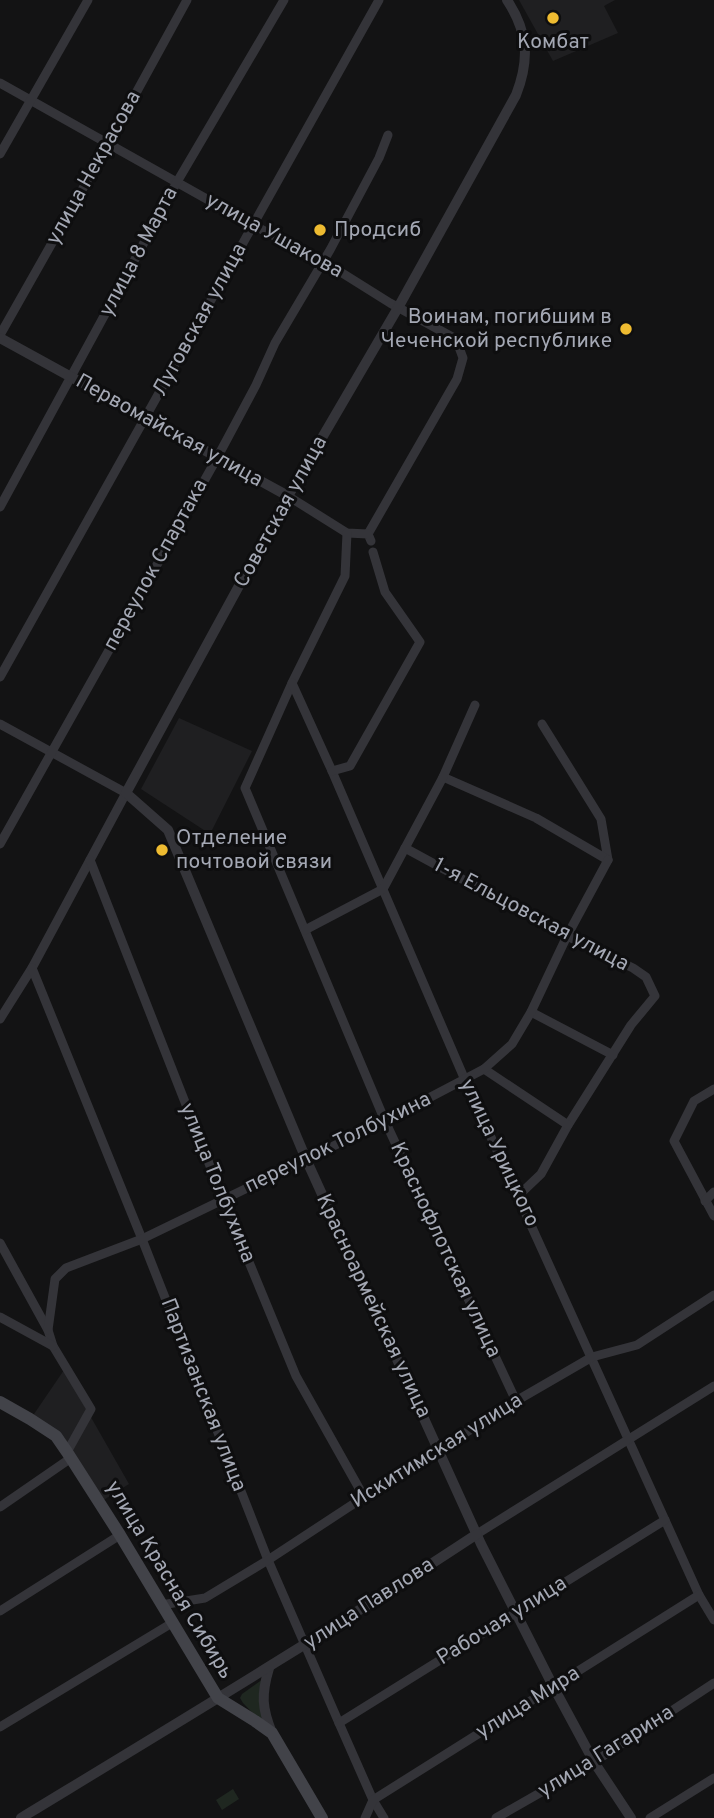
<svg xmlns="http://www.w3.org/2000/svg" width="714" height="1818" viewBox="0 0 714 1818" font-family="Overpass,sans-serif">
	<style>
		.built { fill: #1f1f21 }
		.green { fill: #1f2720 }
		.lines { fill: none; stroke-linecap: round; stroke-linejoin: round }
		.minor { stroke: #343439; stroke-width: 9 }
		.tertiary { stroke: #343439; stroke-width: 10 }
		.secondary { stroke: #424349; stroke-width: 12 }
		.poi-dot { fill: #eebb31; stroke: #0e0e0f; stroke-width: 2.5 }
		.labels { text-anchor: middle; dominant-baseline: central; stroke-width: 6; stroke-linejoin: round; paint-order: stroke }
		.poi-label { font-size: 21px; fill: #a4a8b4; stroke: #0e0e0f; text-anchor: start }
		.street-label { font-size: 21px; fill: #a4a8b4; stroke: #0e0e0f }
	</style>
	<rect width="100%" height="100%" fill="#131314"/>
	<g class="built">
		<polygon points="519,0 615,0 604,6 618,33 553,61"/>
		<polygon points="179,718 252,751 210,834 141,789"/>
		<polygon points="64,1370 129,1484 102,1501 64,1437 32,1417"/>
	</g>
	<g class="green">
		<polygon points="263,1679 264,1725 243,1703 240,1698 242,1694"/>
		<polygon points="233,1789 239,1799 222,1810 216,1800"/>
	</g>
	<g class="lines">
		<g class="minor">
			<polyline points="0,83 253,225 323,261 390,303 456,339 463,358 457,379 368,534"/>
			<polyline points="0,154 88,0"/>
			<polyline points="0,335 108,144 187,0"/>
			<polyline points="288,496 347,533 368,534 371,541"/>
			<polyline points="0,507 177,182 284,0"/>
			<polyline points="347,533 345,576 292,683 245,788 385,1121 516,1401"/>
			<polyline points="0,677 379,0"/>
			<polyline points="292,683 332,771 465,1080 699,1595 714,1620"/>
			<polyline points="0,724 126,793 32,968 0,1019"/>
			<polyline points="542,724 601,819 608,860"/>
			<polyline points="332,771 350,766 420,642 385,592 373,552"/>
			<polyline points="443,777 536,818 608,860"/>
			<polyline points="0,844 217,458 256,385 275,343 330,250 379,158 388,135"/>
			<polyline points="405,848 567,936 633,968 646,977 655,996 631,1025 568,1125 541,1174 519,1195"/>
			<polyline points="90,860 223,1199 296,1376 364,1497"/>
			<polyline points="305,930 383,889 443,777 475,705"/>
			<polyline points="32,968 142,1239 268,1560 339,1723 373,1800 384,1818"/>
			<polyline points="531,1012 613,1055"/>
			<polyline points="484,1069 568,1125"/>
			<polyline points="714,1089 694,1101 674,1141 714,1216"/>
			<polyline points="705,1201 714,1192"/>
			<polyline points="0,1243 48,1330 53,1346 91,1409 67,1452"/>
			<polyline points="0,1317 53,1346"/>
			<polyline points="48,1330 55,1279 66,1268 142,1239 385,1121 484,1069 512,1044 531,1012 567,936 608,860"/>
			<polyline points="0,1507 71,1458"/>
			<polyline points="477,1534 714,1386"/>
			<polyline points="161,1605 205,1598 268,1560 364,1497 516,1401 592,1357 637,1345 714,1295"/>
			<polyline points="0,1611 120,1535"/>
			<polyline points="339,1723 665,1520"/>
			<polyline points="0,1727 172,1623"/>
			<polyline points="365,1818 373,1800 699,1595"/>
			<polyline points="496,1818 594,1762 714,1683"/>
			<polyline points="650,1818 714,1778"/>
		</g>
		<g class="tertiary">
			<path d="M507,0C528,32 530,59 516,95L399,306L288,496L126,793L168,830L306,1159L481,1544L553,1686L594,1762L631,1818"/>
			<polyline points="0,338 288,496"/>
			<path d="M269,1668C261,1695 262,1708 272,1733"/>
			<path d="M21,1818C174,1725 327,1633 477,1534"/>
		</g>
		<polyline class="secondary" points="0,1402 30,1419 56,1436 67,1452 120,1535 218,1698 255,1721 272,1733 322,1818"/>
	</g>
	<g class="poi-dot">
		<circle cx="553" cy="18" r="7"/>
		<circle cx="320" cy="230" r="7"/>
		<circle cx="626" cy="329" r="7"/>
		<circle cx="162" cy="850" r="7"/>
	</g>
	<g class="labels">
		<g class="poi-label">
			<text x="553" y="42" text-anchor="middle">Комбат</text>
			<text x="334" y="230">Продсиб</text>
			<text x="612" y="317" text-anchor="end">Воинам, погибшим в<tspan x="612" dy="24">Чеченской республике</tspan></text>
			<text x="176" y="838">Отделение<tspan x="176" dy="24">почтовой связи</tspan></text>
		</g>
		<g class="street-label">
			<text transform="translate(94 168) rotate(-61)">улица Некрасова</text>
			<text transform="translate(274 236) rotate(29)">улица Ушакова</text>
			<text transform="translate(139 252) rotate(-62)">улица 8 Марта</text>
			<text transform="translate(200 320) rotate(-61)">Луговская улица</text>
			<text transform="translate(169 431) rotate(29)">Первомайская улица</text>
			<text transform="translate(281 512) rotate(-61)">Советская улица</text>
			<text transform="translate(156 565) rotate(-61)">переулок Спартака</text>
			<text transform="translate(531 915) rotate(28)">1-я Ельцовская улица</text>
			<text transform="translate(338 1143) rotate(-26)">переулок Толбухина</text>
			<text transform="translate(499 1153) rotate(65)">улица Урицкого</text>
			<text transform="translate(217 1183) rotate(68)">улица Толбухина</text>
			<text transform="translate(445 1250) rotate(65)">Краснофлотская улица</text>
			<text transform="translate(373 1306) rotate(65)">Красноармейская улица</text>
			<text transform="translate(203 1395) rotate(69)">Партизанская улица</text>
			<text transform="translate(437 1451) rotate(-32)">Искитимская улица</text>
			<text transform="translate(169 1580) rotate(59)">улица Красная Сибирь</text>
			<text transform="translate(369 1604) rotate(-33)">улица Павлова</text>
			<text transform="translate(502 1621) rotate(-32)">Рабочая улица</text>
			<text transform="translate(528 1703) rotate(-32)">улица Мира</text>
			<text transform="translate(606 1752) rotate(-32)">улица Гагарина</text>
		</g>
	</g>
</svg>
